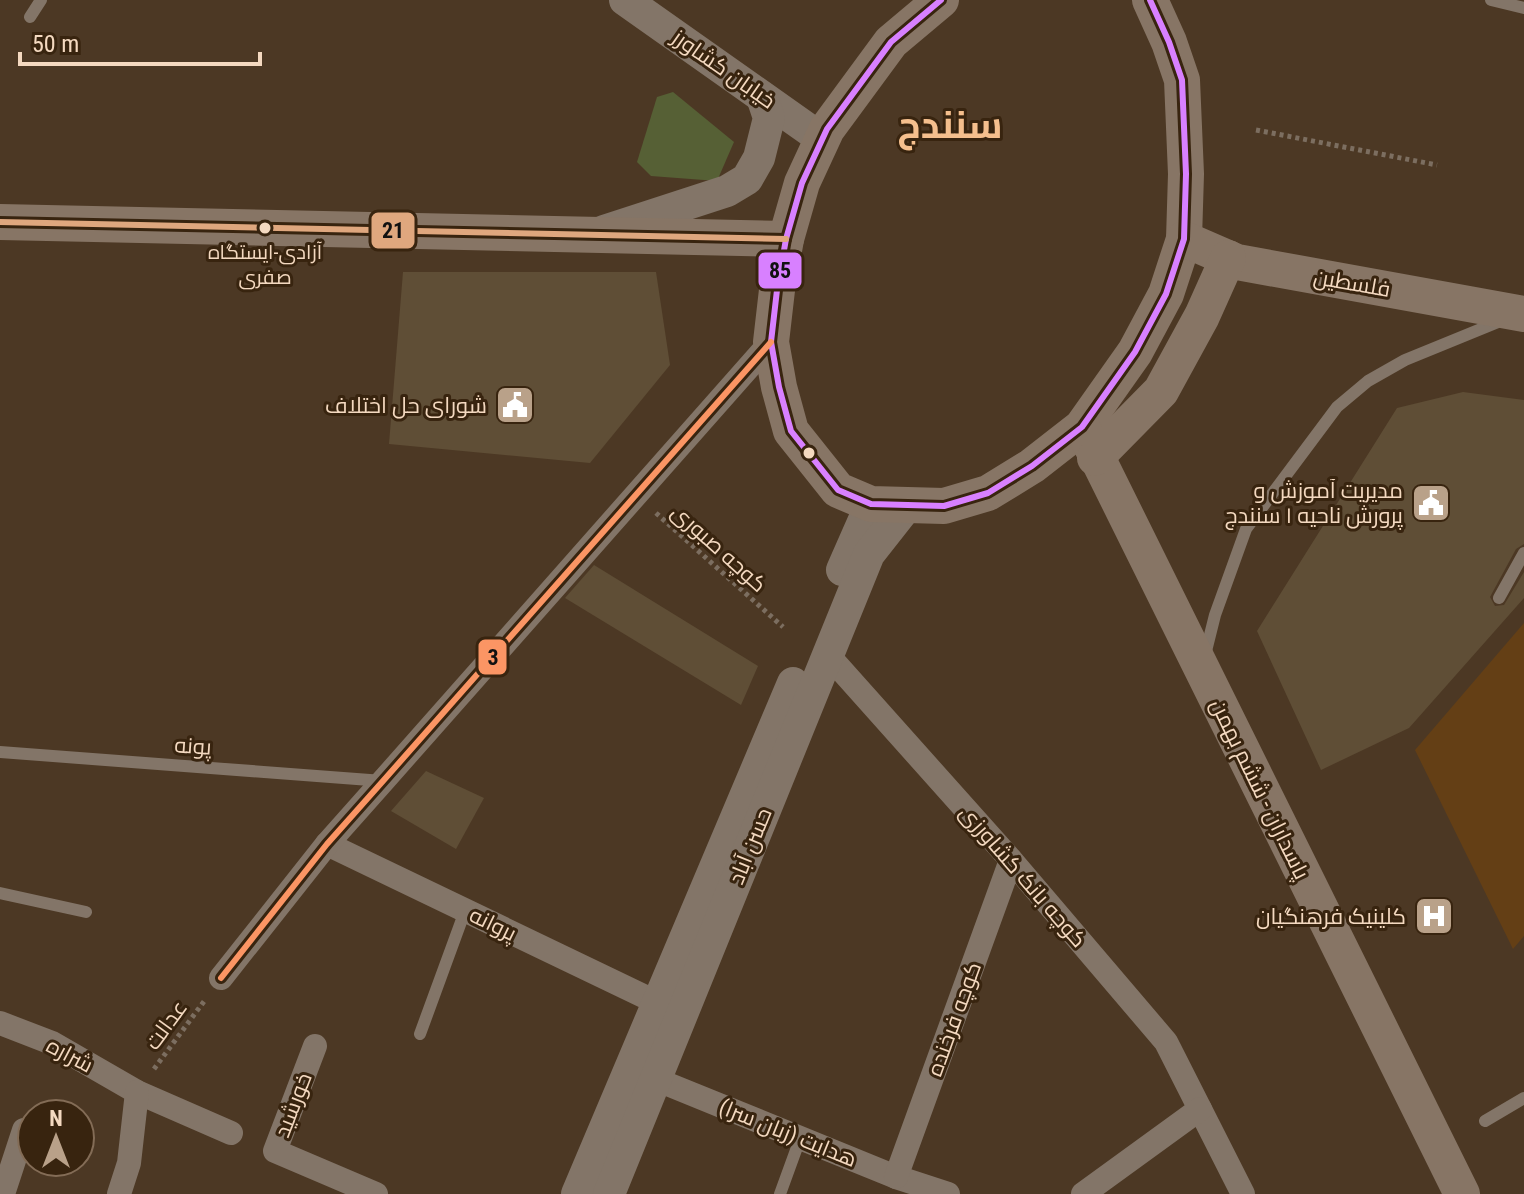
<svg xmlns="http://www.w3.org/2000/svg" width="1524" height="1194" viewBox="0 0 1524 1194" font-family="'Roboto Condensed',Cairo,sans-serif">
	<style>
		.built { fill: #643f15 }
		.green { fill: #566035 }
		.building { fill: #5f4e36 }
		.lines { fill: none; stroke-linecap: round; stroke-linejoin: round }
		.path { stroke: #7c6e60; stroke-width: 5; stroke-dasharray: 4 4; stroke-linecap: butt }
		.service { stroke: #837568; stroke-width: 12 }
		.minor { stroke: #837568; stroke-width: 24 }
		.tertiary { stroke: #837568; stroke-width: 32 }
		.secondary { stroke: #877565; stroke-width: 36 }
		.bus-1-casing { stroke: #38240f; stroke-width: 12 }
		.bus-2-casing { stroke: #38240f; stroke-width: 12 }
		.bus-3-casing { stroke: #38240f; stroke-width: 12 }
		.bus-1 { stroke: #d880ff; stroke-width: 6 }
		.bus-2 { stroke: #dfa77e; stroke-width: 6 }
		.bus-3 { stroke: #fb9564; stroke-width: 6 }
		.bus-dot { fill: #f4d9c0; stroke: #38240f; stroke-width: 3 }
		.labels { text-anchor: middle; dominant-baseline: central; stroke-width: 6; stroke-linejoin: round; paint-order: stroke }
		.bus-label { font-size: 20px; fill: #f4d9c0; stroke: #38240f }
		.street-label { font-size: 22px; fill: #f4d9c0; stroke: #38240f }
		.poi-label { font-size: 22px; fill: #f4d9c0; stroke: #38240f; text-anchor: end }
		.town-label { font-size: 38px; font-weight: bold; fill: #f5bf8d; stroke: #38240f }
		.line-badge { stroke: #38240f; stroke-width: 3 }
		.pale-badge-label { font-size: 22px; text-anchor: middle; font-weight: bold; fill: #111 }
	</style>
	<rect width="100%" height="100%" fill="#4c3824"/>
	<polygon class="built" points="1524,623 1524,936 1513,949 1415,750"/>
	<polygon class="green" points="673,92 734,142 717,181 651,176 637,162 657,97"/>
	<g class="building">
		<polygon points="403,272 656,272 670,365 590,463 389,444"/>
		<polygon points="1463,392 1524,400 1524,544 1516,549 1490,597 1495,606 1504,605 1524,572 1524,598 1409,728 1321,770 1257,631 1397,408"/>
		<polygon points="594,565 758,666 741,705 565,598"/>
		<polygon points="426,771 484,798 456,849 391,811"/>
	</g>
	<g class="lines">
		<g class="path">
			<polyline points="1256,130 1437,165"/>
			<polyline points="656,513 783,627"/>
			<polyline points="154,1069 205,1000"/>
		</g>
		<g class="service">
			<polyline points="1491,0 1524,8"/>
			<polyline points="30,17 41,0"/>
			<polyline points="1499,598 1524,553"/>
			<polyline points="1205,655 1215,615 1246,529 1337,407 1368,381 1405,360 1503,320"/>
			<polyline points="0,752 383,781"/>
			<polyline points="0,893 86,912"/>
			<polyline points="420,1034 465,911"/>
			<polyline points="1485,1121 1524,1098"/>
			<polyline points="780,1194 800,1139"/>
		</g>
		<g class="minor">
			<polyline points="828,655 1011,860 1166,1042 1243,1194"/>
			<polyline points="327,844 658,1003"/>
			<polyline points="221,978 327,844 383,781 771,342"/>
			<polyline points="0,1023 52,1043 137,1092 231,1133"/>
			<polyline points="315,1046 275,1151 376,1194"/>
			<polyline points="639,1076 655,1079 896,1177 948,1194"/>
			<polyline points="896,1177 1011,860"/>
			<polyline points="3,1194 24,1130"/>
			<polyline points="119,1194 129,1163 137,1092"/>
			<polyline points="1083,1194 1200,1109"/>
		</g>
		<g class="tertiary">
			<polyline points="625,0 822,139"/>
			<polyline points="604,231 727,191 747,179 759,158 769,118 762,97"/>
			<polyline points="842,570 871,504"/>
			<polyline points="577,1194 793,683"/>
			<polyline points="609,1194 869,554 906,507"/>
		</g>
		<g class="secondary">
			<polyline points="941,0 891,42 827,129 802,183 786,239 777,290 771,342 779,387 791,431 838,490 871,504 944,506 988,493 1032,466 1082,427 1135,352 1166,294 1184,239 1186,174 1182,80 1169,42 1150,0"/>
			<polyline points="0,222 786,239"/>
			<polyline points="1184,239 1237,262 1524,314"/>
			<polyline points="1082,427 1462,1194"/>
			<polyline points="1095,458 1161,391 1202,316 1228,258"/>
		</g>
		<g class="bus-1-casing">
			<polyline id="bus-1" points="941,0 891,42 827,129 802,183 786,239 777,290 771,342 779,387 791,431 838,490 871,504 944,506 988,493 1032,466 1082,427 1135,352 1166,294 1184,239 1186,174 1182,80 1169,42 1150,0"/>
		</g>
		<g class="bus-2-casing">
			<polyline id="bus-2" points="0,222 786,239"/>
		</g>
		<g class="bus-3-casing">
			<polyline id="bus-3" points="221,978 327,844 383,781 771,342"/>
		</g>
		<use href="#bus-1" class="bus-1"/>
		<use href="#bus-2" class="bus-2"/>
		<use href="#bus-3" class="bus-3"/>
	</g>
	<defs>
		<g id="civic-square" transform="scale(2)"><rect x="-9" y="-9" width="18" height="18" rx="4" fill="#b9a189" stroke="#38240f"/><path d="M-.6-6.5H3V-4.5H.6V-3L4-1V1h2V6H-6V1h2V-1L-.6-3ZM-1.2 2.5V6h2.4V2.5Z" fill="#fff"/></g>
		<g id="hospital-square" transform="scale(2)"><rect x="-9" y="-9" width="18" height="18" rx="4" fill="#b9a189" stroke="#38240f"/><path d="M-5-5h3v3.5h4V-5h3V5h-3V1.5h-4V5h-3Z" fill="#fff"/></g>
	</defs>
	<g fill-rule="evenodd">
		<use href="#civic-square" x="515" y="405"/>
		<use href="#civic-square" x="1431" y="503"/>
		<use href="#hospital-square" x="1434" y="916"/>
	</g>
	<g class="bus-dot">
		<circle cx="265" cy="228" r="7"/>
		<circle cx="809" cy="453" r="7"/>
	</g>
	<g class="labels">
		<g class="bus-label">
			<text x="265" y="252">آزادی-ایستگاه<tspan x="265" dy="25">صفری</tspan></text>
		</g>
		<g class="street-label">
			<text transform="translate(724 69) rotate(35)">خیابان کشاورز</text>
			<text transform="translate(1352 283) rotate(10)">فلسطین</text>
			<text transform="translate(719 548) rotate(42)">کوچه صبوری</text>
			<text transform="translate(193 746) rotate(4)">پونه</text>
			<text transform="translate(1260 789) rotate(64)">پاسداران - ششم بهمن</text>
			<text transform="translate(750 846) rotate(-68)">حسن آباد</text>
			<text transform="translate(1023 876) rotate(49)">کوچه بانک کشاورزی</text>
			<text transform="translate(493 924) rotate(26)">پروانه</text>
			<text transform="translate(954 1019) rotate(-70)">کوچه فرخنده</text>
			<text transform="translate(166 1025) rotate(-54)">عدالت</text>
			<text transform="translate(70 1055) rotate(28)">شراره</text>
			<text transform="translate(293 1105) rotate(-69)">خورشید</text>
			<text transform="translate(788 1133) rotate(22)">هدایت (زبان سرا)</text>
		</g>
		<g class="poi-label">
			<text x="487" y="405">شورای حل اختلاف</text>
			<text x="1403" y="490">مدیریت آموزش و<tspan x="1403" dy="25">پرورش ناحیه ۱ سنندج</tspan></text>
			<text x="1406" y="916">کلینیک فرهنگیان</text>
		</g>
		<g class="town-label">
			<text x="950" y="125">سنندج</text>
		</g>
	</g>
	<g class="line-badge">
		<rect x="370" y="211" width="46" height="39" rx="8" fill="#dfa77e"/>
		<rect x="757" y="251" width="46" height="39" rx="8" fill="#d880ff"/>
		<rect x="477" y="638" width="31" height="38" rx="8" fill="#fb9564"/>
	</g>
	<g class="pale-badge-label">
		<text x="393" y="238">21</text>
		<text x="780" y="278">85</text>
		<text x="493" y="665">3</text>
	</g>
	<g transform="translate(56 1138)"><circle r="38" fill="#38240f" stroke="#836c56" stroke-width="2"/>
	<path d="M0-6L14 30L0 20L-14 30Z" fill="#b9a189"/>
	<text y="-12" font-size="22" font-weight="bold" text-anchor="middle" fill="#f4d9c0">N</text>
	</g>
	<path d="M20 52v12h240v-12" fill="none" stroke="#f4d9c0" stroke-width="4"/>
	<text x="32" y="52" font-size="24" fill="#f4d9c0" stroke="#38240f" stroke-width="6" paint-order="stroke">50 m</text>
</svg>
